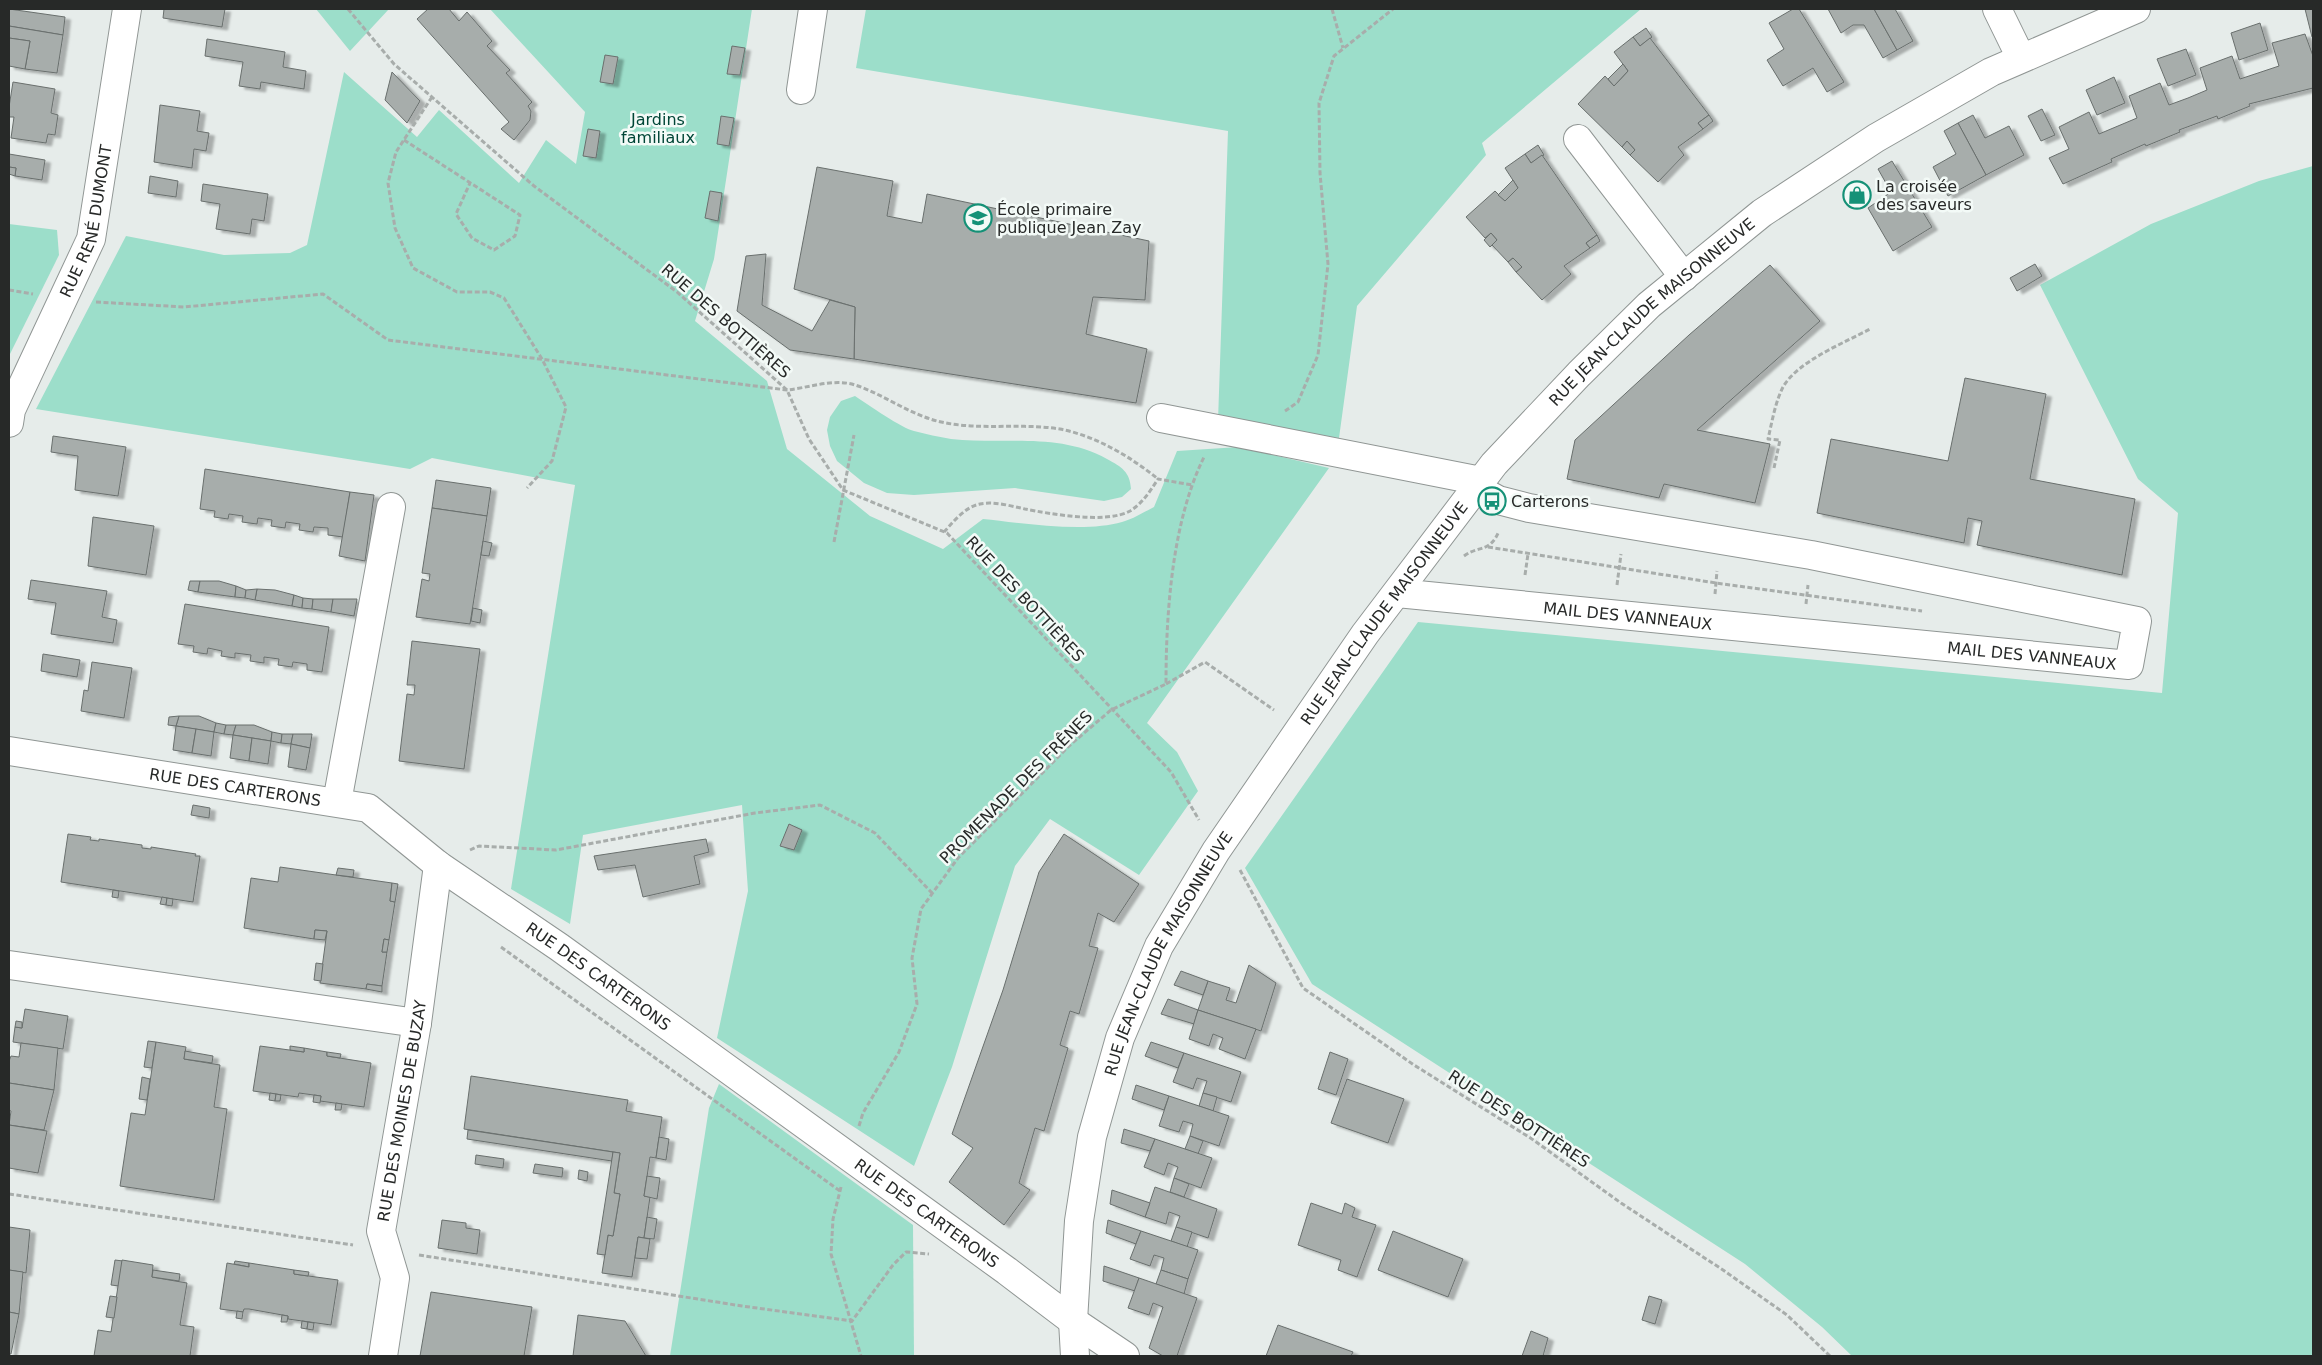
<svg xmlns="http://www.w3.org/2000/svg" width="2322" height="1365" viewBox="0 0 2322 1365" font-family="'DejaVu Sans',sans-serif">
	<style>
		.green { fill: #9cdeca }
		.building { fill: #a7adab; stroke: #696f6d; filter: url(#shadow) }
		.lines { fill: none; stroke-linecap: round; stroke-linejoin: round }
		.minor-casing { stroke: #909694; stroke-width: 30 }
		.path { stroke: #a8adab; stroke-width: 3; stroke-dasharray: 5 2.5; stroke-linecap: butt }
		.minor { stroke: #fff; stroke-width: 28 }
		.labels { text-anchor: middle; dominant-baseline: central; stroke-width: 5; stroke-linejoin: round; paint-order: stroke }
		.park-label { font-size: 16px; fill: #004637; stroke: #f3faf7 }
		.poi-label { font-size: 16px; fill: #272928; stroke: #f3faf7; text-anchor: start }
		.street-label { font-size: 16px; fill: #272928; stroke: #f3faf7 }
	</style>
	<defs>
		<filter id="shadow"><feDropShadow dx="5.5" dy="3" stdDeviation="1" flood-color="#0004"/></filter>
	</defs>
	<rect width="100%" height="100%" fill="#e6ecea"/>
	<g class="green">
		<polygon points="316,9 389,9 350,51"/>
		<path d="M490,9H752L714,259L695,321L767,381L787,449L870,516L943,549L983,519C1021,523 1085,533 1122,522C1133,519 1144,512 1154,507L1177,451L1239,447L1329,468L1147,723L1177,752L1198,791L1139,875L1050,819L1015,866L952,1067L914,1166L717,1038L748,891L742,805L583,835L570,924L511,889L575,485L432,458L410,469L36,409L126,236L224,255L290,253L307,245L344,72L417,137L439,110L519,183L546,140L576,164L585,112Z"/>
		<polygon points="866,9 1641,9 1482,143 1486,155 1357,306 1339,438 1218,421 1228,131 856,68"/>
		<polygon points="2313,166 2313,1356 1852,1356 1822,1327 1745,1264 1312,984 1245,868 1418,622 2162,693 2178,513 2138,479 2040,285 2151,224 2259,181"/>
		<polygon points="9,224 57,230 59,255 9,356"/>
		<path d="M855,396C867,404 903,429 914,431C926,434 939,437 951,439C1005,445 1058,432 1107,459C1122,467 1130,472 1131,489L1122,497L1104,501L1015,488L914,495L887,493L864,483L837,461L830,446L827,430L830,417L841,401Z"/>
		<polygon points="719,1084 913,1225 914,1356 670,1356 709,1108"/>
	</g>
	<g class="building">
		<polygon points="9,9 65,17 63,35 9,26"/>
		<polygon points="164,9 225,9 222,27 163,18"/>
		<polygon points="428,9 449,9 459,21 467,12 492,41 487,46 510,70 506,73 532,102 528,106 531,111 530,120 514,140 501,129 509,122 417,19"/>
		<polygon points="1793,9 1799,9 1844,82 1827,92 1813,68 1783,86 1767,60 1784,49 1769,23"/>
		<polygon points="1828,9 1874,9 1897,50 1883,58 1864,25 1853,25 1841,33"/>
		<polygon points="1874,9 1895,9 1913,41 1897,50"/>
		<polygon points="2305,9 2313,9 2313,37 2312,37"/>
		<polygon points="2260,23 2268,50 2239,60 2231,33"/>
		<polygon points="9,26 63,35 57,73 25,69 30,41 9,38"/>
		<polygon points="1646,28 1652,37 1640,46 1633,37"/>
		<polygon points="2305,34 2313,56 2313,88 2249,104 2250,106 2218,119 2217,116 2179,130 2180,132 2146,146 2145,144 2111,159 2112,162 2063,184 2049,158 2069,149 2059,127 2089,112 2099,134 2137,118 2129,96 2160,83 2169,105 2188,98 2207,90 2200,68 2232,56 2240,79 2279,66 2272,43"/>
		<polygon points="1633,37 1640,46 1650,38 1709,115 1698,123 1703,129 1678,147 1684,155 1658,182 1630,155 1635,150 1627,141 1622,147 1578,104 1605,76 1614,86 1628,71 1614,52"/>
		<polygon points="9,38 30,41 25,69 9,66"/>
		<polygon points="207,39 285,52 283,67 306,71 304,89 261,82 260,89 239,86 243,62 205,56"/>
		<polygon points="732,46 745,48 740,75 727,74"/>
		<polygon points="2186,49 2196,75 2168,86 2157,59"/>
		<polygon points="605,55 618,57 613,84 600,82"/>
		<polygon points="1623,64 1628,71 1614,86 1608,79"/>
		<polygon points="392,72 420,101 407,123 385,100"/>
		<polygon points="2114,77 2125,103 2097,115 2086,90"/>
		<polygon points="13,82 55,89 51,113 58,115 55,135 48,134 46,143 11,138 14,117 9,117 9,107"/>
		<polygon points="160,105 200,111 197,131 209,133 206,151 194,149 192,168 154,162"/>
		<polygon points="2042,109 2055,135 2041,141 2028,116"/>
		<polygon points="1709,115 1713,121 1703,129 1698,123"/>
		<polygon points="1973,115 1985,138 2009,126 2024,155 1986,175 1958,123"/>
		<polygon points="721,116 734,118 729,146 717,144"/>
		<polygon points="1958,123 1986,175 1948,196 1933,167 1956,154 1944,131"/>
		<polygon points="588,129 600,131 596,158 583,156"/>
		<polygon points="1627,141 1635,150 1630,155 1622,147"/>
		<polygon points="1538,145 1544,155 1531,163 1525,154"/>
		<polygon points="9,154 45,160 42,180 15,176 16,168 9,167"/>
		<polygon points="1525,154 1531,163 1542,155 1597,235 1586,243 1590,248 1564,266 1571,274 1542,300 1516,272 1522,267 1513,258 1508,262 1492,245 1497,240 1491,233 1485,238 1466,217 1495,191 1505,201 1518,188 1505,168"/>
		<polygon points="1892,161 1932,227 1893,251 1868,208 1891,192 1878,169"/>
		<polygon points="9,167 16,168 15,176 9,174"/>
		<polygon points="817,167 893,181 887,216 922,223 927,194 1149,241 1145,300 1093,297 1086,334 1147,349 1136,403 854,359 855,307 794,289"/>
		<polygon points="150,176 178,181 176,197 148,193"/>
		<polygon points="1513,180 1518,188 1505,201 1498,195"/>
		<polygon points="203,184 268,194 264,221 252,219 250,234 216,229 220,204 201,201"/>
		<polygon points="710,191 722,193 718,221 705,218"/>
		<polygon points="1491,233 1497,240 1490,247 1484,240"/>
		<polygon points="1597,235 1600,241 1590,248 1586,243"/>
		<polygon points="766,254 762,305 812,331 830,300 855,307 854,359 790,350 737,311 746,256"/>
		<polygon points="1513,258 1522,267 1516,272 1508,262"/>
		<polygon points="2035,264 2042,276 2017,291 2010,278"/>
		<polygon points="1770,265 1820,321 1697,430 1770,444 1755,503 1664,484 1659,498 1567,479 1575,440 1689,335"/>
		<polygon points="1965,378 2046,394 2030,479 2135,499 2122,575 1977,545 1982,521 1968,518 1964,543 1817,513 1831,439 1948,461"/>
		<polygon points="53,436 126,447 118,496 75,490 78,456 51,452"/>
		<polygon points="205,469 350,492 343,537 328,535 328,528 314,527 313,532 299,530 300,524 286,522 285,528 271,526 272,520 258,518 257,524 242,522 243,516 229,514 228,519 214,517 215,511 200,509"/>
		<polygon points="436,480 491,488 487,516 432,508"/>
		<polygon points="350,492 374,495 365,561 339,556"/>
		<polygon points="432,508 487,516 470,624 416,617 422,579 429,581 430,574 422,573"/>
		<polygon points="93,517 154,526 146,575 88,566"/>
		<polygon points="483,541 492,543 489,556 481,555"/>
		<polygon points="31,580 107,591 102,617 117,620 113,643 51,634 56,603 28,599"/>
		<polygon points="190,581 200,581 198,592 188,590"/>
		<polygon points="200,581 219,581 236,586 235,597 198,592"/>
		<polygon points="236,586 246,590 245,598 235,597"/>
		<polygon points="257,589 275,590 294,595 292,606 255,600"/>
		<polygon points="257,589 255,600 245,598 246,590"/>
		<polygon points="294,595 303,598 302,608 292,606"/>
		<polygon points="303,598 313,599 312,609 302,608"/>
		<polygon points="313,599 333,599 331,612 312,609"/>
		<polygon points="333,599 357,599 354,616 331,612"/>
		<polygon points="185,604 329,627 322,672 307,670 307,664 293,662 292,667 278,665 279,659 264,657 264,663 250,661 251,655 235,653 235,658 221,656 222,651 208,648 207,654 193,652 194,646 178,644"/>
		<polygon points="473,608 482,610 480,623 471,621"/>
		<polygon points="412,641 480,649 464,769 399,761 407,694 414,695 415,685 407,685"/>
		<polygon points="43,654 80,660 77,677 41,671"/>
		<polygon points="92,662 132,668 124,718 81,711 84,690 88,691"/>
		<polygon points="179,716 199,716 216,723 214,732 176,726"/>
		<polygon points="179,716 176,726 168,725 169,717"/>
		<polygon points="216,723 226,725 224,734 214,732"/>
		<polygon points="226,725 236,725 233,735 224,734"/>
		<polygon points="236,725 254,725 272,732 271,741 233,735"/>
		<polygon points="176,726 196,729 192,753 173,750"/>
		<polygon points="196,729 214,732 211,756 192,753"/>
		<polygon points="272,732 282,734 281,743 271,741"/>
		<polygon points="282,734 293,734 291,744 281,743"/>
		<polygon points="293,734 312,734 310,748 291,744"/>
		<polygon points="233,735 252,738 249,761 230,758"/>
		<polygon points="252,738 271,741 268,764 249,761"/>
		<polygon points="291,744 310,748 306,770 288,767"/>
		<polygon points="193,805 210,808 209,818 191,815"/>
		<polygon points="789,824 802,830 794,850 780,846"/>
		<polygon points="68,834 91,837 90,840 99,841 99,839 142,845 142,848 151,849 151,847 196,854 195,856 200,856 193,902 61,882"/>
		<polygon points="1064,834 1139,884 1114,922 1098,913 1089,946 1098,948 1079,1014 1070,1011 1060,1045 1068,1048 1044,1131 1035,1128 1019,1183 1030,1190 1004,1225 949,1182 973,1148 952,1134 1003,990 1039,872"/>
		<polygon points="706,839 709,852 694,856 700,884 643,897 635,865 598,870 594,856"/>
		<polygon points="280,867 392,883 390,901 395,902 389,940 384,939 382,952 387,952 382,986 367,984 366,989 320,983 327,931 315,930 314,939 244,928 251,878 278,882"/>
		<polygon points="338,868 354,870 353,877 336,875"/>
		<polygon points="392,883 398,884 395,902 390,901"/>
		<polygon points="113,890 119,891 118,898 112,897"/>
		<polygon points="162,897 167,898 166,905 160,904"/>
		<polygon points="167,898 173,899 172,906 166,905"/>
		<polygon points="315,930 327,931 325,940 314,939"/>
		<polygon points="384,939 389,940 387,952 382,952"/>
		<polygon points="316,963 323,964 321,981 314,980"/>
		<polygon points="1249,965 1276,983 1261,1031 1198,1010 1208,981 1230,988 1226,1000 1236,1003"/>
		<polygon points="1181,971 1208,981 1203,995 1174,985"/>
		<polygon points="367,984 382,986 382,992 366,989"/>
		<polygon points="1168,999 1198,1010 1194,1024 1161,1014"/>
		<polygon points="25,1009 68,1016 63,1049 13,1042 15,1027 22,1028"/>
		<polygon points="1198,1010 1256,1029 1245,1059 1219,1049 1223,1038 1213,1034 1209,1046 1189,1039"/>
		<polygon points="16,1021 22,1022 22,1028 15,1027"/>
		<polygon points="148,1041 156,1042 152,1068 144,1067"/>
		<polygon points="156,1042 186,1047 184,1059 220,1065 214,1107 227,1109 214,1200 120,1186 131,1113 145,1115"/>
		<polygon points="1151,1042 1184,1053 1178,1068 1145,1056"/>
		<polygon points="21,1043 58,1048 54,1090 9,1083 9,1061 11,1056 19,1057"/>
		<polygon points="260,1046 304,1052 304,1048 327,1052 327,1056 371,1063 364,1107 320,1101 321,1096 299,1093 298,1097 253,1091"/>
		<polygon points="290,1046 304,1048 304,1052 290,1050"/>
		<polygon points="185,1051 213,1056 212,1063 184,1059"/>
		<polygon points="327,1052 341,1054 340,1058 327,1056"/>
		<polygon points="1330,1052 1348,1059 1336,1095 1318,1089"/>
		<polygon points="1184,1053 1241,1072 1231,1102 1203,1093 1207,1081 1197,1078 1193,1089 1173,1082"/>
		<polygon points="471,1076 628,1100 626,1111 662,1117 656,1158 650,1157 644,1196 650,1197 644,1238 638,1237 632,1277 602,1273 608,1235 613,1236 620,1194 614,1193 620,1153 464,1129"/>
		<polygon points="142,1077 150,1079 147,1100 139,1099"/>
		<polygon points="1347,1079 1404,1099 1388,1143 1331,1123"/>
		<polygon points="9,1083 54,1090 44,1130 9,1125 11,1111 9,1110"/>
		<polygon points="1136,1085 1169,1096 1164,1110 1132,1099"/>
		<polygon points="270,1093 276,1094 275,1101 269,1100"/>
		<polygon points="1203,1093 1217,1097 1213,1111 1199,1106"/>
		<polygon points="276,1094 281,1095 280,1101 275,1101"/>
		<polygon points="314,1095 321,1096 320,1103 313,1102"/>
		<polygon points="1169,1096 1229,1116 1219,1146 1190,1136 1193,1124 1183,1121 1179,1132 1159,1126"/>
		<polygon points="336,1103 342,1104 341,1110 335,1110"/>
		<polygon points="9,1125 47,1131 38,1173 9,1168"/>
		<polygon points="1124,1129 1155,1139 1150,1151 1121,1143"/>
		<polygon points="468,1130 613,1152 612,1161 467,1139"/>
		<polygon points="1190,1136 1203,1141 1198,1154 1185,1149"/>
		<polygon points="659,1137 669,1139 666,1160 656,1158"/>
		<polygon points="1155,1139 1212,1158 1201,1188 1174,1178 1178,1167 1168,1163 1164,1175 1144,1167"/>
		<polygon points="613,1152 620,1153 614,1193 620,1194 613,1236 608,1235 605,1255 597,1254"/>
		<polygon points="476,1155 504,1159 503,1168 475,1164"/>
		<polygon points="535,1164 563,1168 562,1177 533,1173"/>
		<polygon points="579,1170 588,1172 587,1181 578,1179"/>
		<polygon points="647,1176 660,1178 657,1199 644,1196"/>
		<polygon points="1174,1178 1189,1184 1184,1197 1170,1192"/>
		<polygon points="1155,1187 1217,1209 1208,1238 1176,1227 1180,1216 1169,1212 1166,1224 1145,1217"/>
		<polygon points="1112,1190 1150,1203 1145,1217 1110,1204"/>
		<polygon points="1311,1203 1342,1214 1345,1203 1355,1208 1352,1217 1376,1225 1357,1277 1338,1270 1341,1260 1298,1245"/>
		<polygon points="647,1217 657,1219 654,1239 644,1238"/>
		<polygon points="442,1220 466,1223 466,1228 480,1230 477,1254 438,1248"/>
		<polygon points="1108,1220 1141,1231 1136,1244 1106,1233"/>
		<polygon points="9,1227 30,1230 26,1273 9,1270"/>
		<polygon points="1176,1227 1192,1232 1187,1247 1171,1241"/>
		<polygon points="1141,1231 1198,1250 1188,1279 1161,1270 1164,1258 1154,1255 1150,1266 1130,1259"/>
		<polygon points="1393,1231 1463,1259 1448,1297 1378,1270"/>
		<polygon points="638,1237 650,1239 647,1259 635,1258"/>
		<polygon points="115,1260 123,1261 119,1286 111,1285"/>
		<polygon points="122,1260 153,1265 152,1277 187,1283 180,1325 194,1327 190,1356 94,1356 98,1330 111,1332"/>
		<polygon points="235,1261 249,1263 249,1267 234,1264"/>
		<polygon points="227,1263 249,1267 249,1263 294,1270 294,1274 338,1280 331,1325 288,1319 288,1316 249,1309 244,1309 243,1312 220,1309"/>
		<polygon points="1104,1266 1139,1278 1135,1291 1103,1281"/>
		<polygon points="9,1270 23,1272 19,1314 9,1312"/>
		<polygon points="153,1270 180,1274 179,1281 152,1277"/>
		<polygon points="294,1270 309,1272 308,1276 294,1274"/>
		<polygon points="1161,1270 1188,1279 1184,1294 1156,1284"/>
		<polygon points="1139,1278 1197,1298 1177,1356 1163,1356 1149,1348 1163,1307 1153,1303 1149,1315 1128,1308"/>
		<polygon points="431,1292 532,1307 524,1356 420,1356"/>
		<polygon points="110,1296 117,1297 114,1318 106,1317"/>
		<polygon points="1649,1296 1662,1300 1655,1324 1642,1320"/>
		<polygon points="237,1311 243,1312 242,1319 236,1318"/>
		<polygon points="9,1312 19,1314 11,1354 9,1354"/>
		<polygon points="282,1315 288,1316 287,1322 281,1322"/>
		<polygon points="578,1315 625,1321 646,1356 573,1356"/>
		<polygon points="302,1321 308,1322 307,1329 301,1328"/>
		<polygon points="308,1322 314,1323 313,1330 307,1329"/>
		<polygon points="1278,1325 1353,1352 1351,1356 1266,1356"/>
		<polygon points="1531,1331 1548,1338 1543,1356 1522,1356"/>
	</g>
	<g class="lines">
		<g class="minor-casing">
			<g id="minor">
				<polyline points="1997,9 2021,58"/>
				<polyline points="801,90 813,9"/>
				<polyline points="1578,139 1684,277"/>
				<polyline points="1161,418 1481,481"/>
				<path id="s1" d="M9,423L11,410L91,239L127,9"/>
				<path id="s2" d="M1397,593L2129,665L2137,621L1811,555L1529,508L1498,500L1476,488"/>
				<path id="s3" d="M9,751L368,808L438,865L559,947L1007,1271L1073,1321L1125,1356"/>
				<polyline points="337,802 391,507"/>
				<polyline points="9,965 417,1023"/>
				<path id="s4" d="M383,1356L395,1278L381,1231L417,1023L438,865"/>
				<path id="s5" d="M1075,1356L1073,1321L1079,1221L1092,1137L1120,1038L1159,946L1216,851L1365,634L1494,464L1579,374L1649,305L1762,213L1876,138L1991,72L2136,9"/>
			</g>
		</g>
		<g class="path">
			<polyline points="348,9 394,64 534,186 677,292 787,390 809,439 843,490 947,533 1171,772 1199,820"/>
			<polyline points="1332,9 1343,48"/>
			<polyline points="432,97 396,152 388,183 395,228 413,268 457,292 490,292 504,298 542,359 566,407 552,461 527,488"/>
			<polyline points="404,140 520,215 515,236 494,250 472,238 456,214 470,183"/>
			<polyline points="9,290 33,294"/>
			<path d="M96,302L184,307L323,294L388,340L787,390C808,388 834,378 855,385C886,395 912,417 946,423C983,430 1022,423 1060,429C1096,436 1131,457 1158,479"/>
			<polyline points="1285,411 1298,402 1318,355 1328,264 1320,173 1319,103 1334,56 1393,9"/>
			<path d="M1774,468L1780,440L1768,439C1772,422 1775,403 1783,387C1798,361 1844,343 1870,329"/>
			<path d="M944,532C954,521 965,507 980,504C994,501 1011,506 1025,509C1051,514 1106,524 1130,511C1142,504 1151,490 1158,479L1192,485"/>
			<polyline points="834,542 854,435"/>
			<polyline points="1488,547 1716,583 1922,611"/>
			<path d="M1464,556C1479,545 1490,553 1499,531"/>
			<polyline points="1525,575 1528,554"/>
			<polyline points="1617,585 1621,554"/>
			<polyline points="1715,594 1717,571"/>
			<polyline points="1806,604 1808,585"/>
			<polyline points="1166,684 1205,662 1274,710"/>
			<polyline points="470,850 479,846 556,850 755,813 820,805 875,833 932,893"/>
			<polyline points="1240,870 1303,988 1414,1065 1532,1139 1621,1203 1723,1270 1787,1315 1830,1356"/>
			<polyline points="501,947 840,1191"/>
			<path d="M859,1126L863,1113L899,1052L917,1004L912,958L921,909L958,858L1069,746L1111,710L1166,684C1166,612 1172,522 1204,457"/>
			<polyline points="841,1187 833,1219 831,1254 861,1356"/>
			<polyline points="9,1194 353,1245"/>
			<polyline points="419,1255 742,1306 852,1321 893,1265 906,1252 929,1254"/>
		</g>
		<use href="#minor" class="minor"/>
	</g>
	<defs>
		<g id="shop-ring" transform="scale(1.4375)"><circle r="9.5" fill="#f3faf7" stroke="#159177" stroke-width="1.5"/><path d="M-5-2.5h2.3a2.7 3.5 0 0 1 5.4 0H5L5.5 6h-11ZM-1.5-2.5h3a1.5 2.3 0 0 0-3 0Z" fill="#159177"/></g>
		<g id="school-ring" transform="scale(1.4375)"><circle r="9.5" fill="#f3faf7" stroke="#159177" stroke-width="1.5"/><path d="M0-5L7-2L0 1L-7-2ZM-4 1L0 2.5L4 1V4Q0 6-4 4Z" fill="#159177"/></g>
		<g id="bus-ring" transform="scale(1.4375)"><circle r="9.5" fill="#f3faf7" stroke="#159177" stroke-width="1.5"/><path d="M-5-6H5V4H4V6H2V4H-2V6H-4V4H-5ZM-3.5-4V0h7V-4ZM-3.5 1.2v1.5H-2V1.2ZM2 1.2v1.5H3.5V1.2Z" fill="#159177"/></g>
	</defs>
	<g fill-rule="evenodd">
		<use href="#shop-ring" x="1857" y="195"/>
		<use href="#school-ring" x="978" y="218"/>
		<use href="#bus-ring" x="1492" y="501"/>
	</g>
	<g class="labels">
		<g class="park-label">
			<text x="658" y="119">Jardins<tspan x="658" dy="18">familiaux</tspan></text>
		</g>
		<g class="poi-label">
			<text x="1876" y="186">La croisée<tspan x="1876" dy="18">des saveurs</tspan></text>
			<text x="997" y="209">École primaire<tspan x="997" dy="18">publique Jean Zay</tspan></text>
			<text x="1511" y="501">Carterons</text>
		</g>
		<g class="street-label">
			<text stroke="none"><textPath href="#s1" startOffset="218">RUE RENÉ DUMONT</textPath></text>
			<text stroke="none"><textPath href="#s5" startOffset="1230">RUE JEAN-CLAUDE MAISONNEUVE</textPath></text>
			<text transform="translate(726 321) rotate(41)">RUE DES BOTTIÈRES</text>
			<text transform="translate(1025 599) rotate(47)">RUE DES BOTTIÈRES</text>
			<text stroke="none"><textPath href="#s5" startOffset="825">RUE JEAN-CLAUDE MAISONNEUVE</textPath></text>
			<text stroke="none"><textPath href="#s2" startOffset="232">MAIL DES VANNEAUX</textPath></text>
			<text stroke="none"><textPath href="#s2" startOffset="638">MAIL DES VANNEAUX</textPath></text>
			<text stroke="none"><textPath href="#s3" startOffset="229">RUE DES CARTERONS</textPath></text>
			<text transform="translate(1016 787) rotate(-45)">PROMENADE DES FRÊNES</text>
			<text stroke="none"><textPath href="#s5" startOffset="420">RUE JEAN-CLAUDE MAISONNEUVE</textPath></text>
			<text stroke="none"><textPath href="#s3" startOffset="649">RUE DES CARTERONS</textPath></text>
			<text stroke="none"><textPath href="#s4" startOffset="250">RUE DES MOINES DE BUZAY</textPath></text>
			<text transform="translate(1519 1119) rotate(33)">RUE DES BOTTIÈRES</text>
			<text stroke="none"><textPath href="#s3" startOffset="1054">RUE DES CARTERONS</textPath></text>
		</g>
	</g>
	<rect width="2322" height="1365" fill="none" stroke="#272928" stroke-width="20"/>
</svg>
